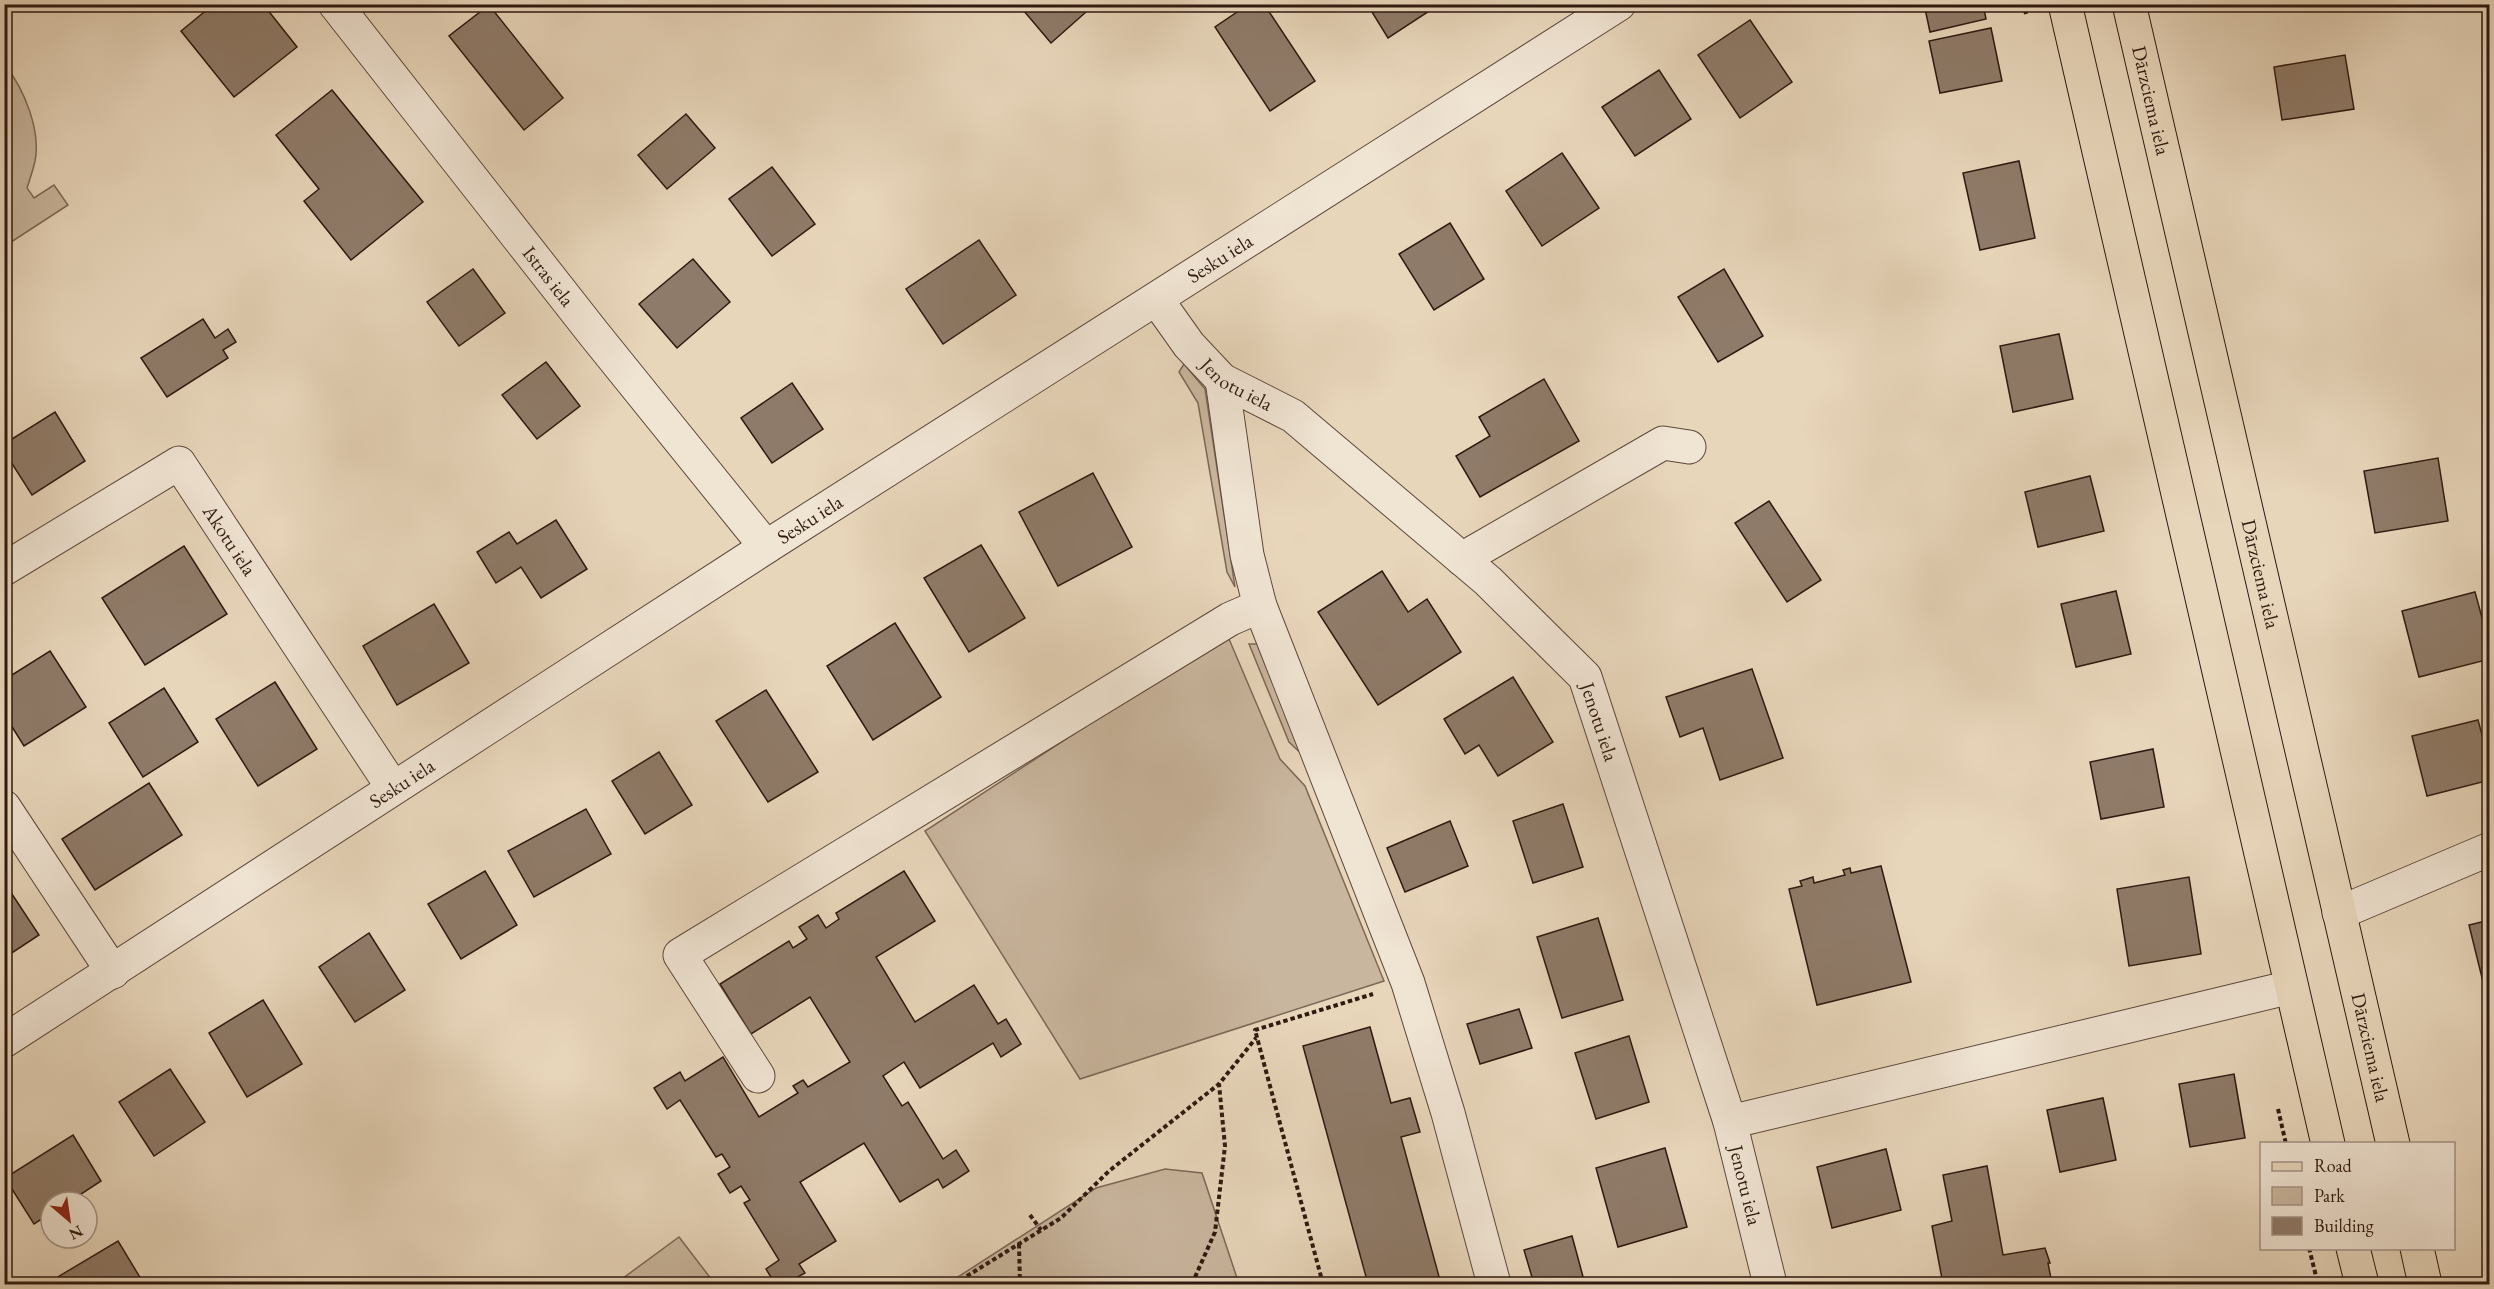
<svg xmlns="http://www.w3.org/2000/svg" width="2494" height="1289" viewBox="0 0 2494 1289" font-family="'EB Garamond',serif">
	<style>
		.green { fill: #c9b69e; stroke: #7c6857; stroke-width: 1.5 }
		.building { fill: #8f7b69; stroke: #2f1910; stroke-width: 1.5 }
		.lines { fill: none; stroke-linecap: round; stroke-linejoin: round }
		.minor-casing { stroke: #5d483b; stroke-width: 35 }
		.major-casing { stroke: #2f1910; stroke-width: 35 }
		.path { stroke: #2f1910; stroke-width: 4; stroke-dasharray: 4.5 3; stroke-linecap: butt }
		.minor { stroke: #f0e4d3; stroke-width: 33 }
		.major { stroke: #e8d6bb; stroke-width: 33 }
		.labels { text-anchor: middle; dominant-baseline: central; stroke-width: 6; stroke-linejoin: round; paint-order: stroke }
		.street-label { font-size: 20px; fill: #2f1910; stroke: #f0e4d3 }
	</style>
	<rect width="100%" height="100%" fill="#e8d6bb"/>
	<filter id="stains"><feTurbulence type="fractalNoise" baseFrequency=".00333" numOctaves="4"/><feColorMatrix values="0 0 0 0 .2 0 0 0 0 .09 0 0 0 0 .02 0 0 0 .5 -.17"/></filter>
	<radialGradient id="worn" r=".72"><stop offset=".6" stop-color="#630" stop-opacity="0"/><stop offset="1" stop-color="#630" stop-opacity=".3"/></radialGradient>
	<g class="green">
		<path d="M5,65C24,89 41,130 35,161C33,170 30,179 27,188L34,198L54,185L68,205L5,246Z"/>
		<polygon points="1184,364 1205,389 1235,587 1227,572 1198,403 1179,372"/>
		<polygon points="1229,639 1280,759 1305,786 1384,981 1080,1079 925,831 1086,726"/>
		<polygon points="1249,644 1260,644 1309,761 1289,742"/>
		<polygon points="1165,1169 1202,1173 1239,1284 947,1284 1096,1188"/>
		<polygon points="679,1237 715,1284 615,1284"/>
	</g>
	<g class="building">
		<polygon points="214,4 263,4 297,47 234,97 181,31"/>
		<polygon points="1018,4 1095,4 1051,43"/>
		<polygon points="1249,4 1264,4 1315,81 1270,111 1215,27"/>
		<polygon points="1367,4 1440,4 1388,38"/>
		<polygon points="1924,4 1983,4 1986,19 1930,32"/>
		<polygon points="489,5 563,98 524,130 449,36"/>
		<polygon points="1750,20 1792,82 1740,118 1698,55"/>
		<polygon points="1991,28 2002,81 1940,93 1929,41"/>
		<polygon points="2345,55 2354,109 2282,120 2274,67"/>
		<polygon points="1659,70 1691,119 1635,156 1602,107"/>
		<polygon points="332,90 423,202 351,260 304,201 319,189 276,135"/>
		<polygon points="686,114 715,148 667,189 638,155"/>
		<polygon points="1562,153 1599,208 1542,246 1506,191"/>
		<polygon points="2019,161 2035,238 1980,250 1963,173"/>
		<polygon points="772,167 815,224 772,256 729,199"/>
		<polygon points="1450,223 1484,279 1434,310 1399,254"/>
		<polygon points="979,240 1016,295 943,344 906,289"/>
		<polygon points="693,259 730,302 677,348 639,304"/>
		<polygon points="473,269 505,313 459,346 427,302"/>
		<polygon points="1724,269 1763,336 1718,362 1678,297"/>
		<polygon points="203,319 215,338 228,329 236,342 223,350 228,358 167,397 141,358"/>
		<polygon points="2059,334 2073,399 2013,412 2000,346"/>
		<polygon points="546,362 580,406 537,439 502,395"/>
		<polygon points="1544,379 1579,441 1480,497 1456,456 1490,436 1479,417"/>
		<polygon points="792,383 823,429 772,463 741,418"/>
		<polygon points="55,412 85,461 32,495 4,451 4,444"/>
		<polygon points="2438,458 2448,521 2375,533 2364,471"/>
		<polygon points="1093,473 1132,547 1058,586 1019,512"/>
		<polygon points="2090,476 2104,531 2038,547 2025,492"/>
		<polygon points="1769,501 1821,580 1787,602 1735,523"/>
		<polygon points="556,520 587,569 541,598 521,567 496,583 477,552 509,532 517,544"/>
		<polygon points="981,545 1025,618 969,652 924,578"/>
		<polygon points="184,546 227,614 145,665 102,598"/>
		<polygon points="1382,571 1408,612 1427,599 1461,652 1378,705 1318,612"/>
		<polygon points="2116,591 2131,654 2076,667 2061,604"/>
		<polygon points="2475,592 2490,647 2490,659 2419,677 2402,611"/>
		<polygon points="434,604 469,663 397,705 363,646"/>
		<polygon points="895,623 941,697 873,740 827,666"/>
		<polygon points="50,651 86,707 24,746 4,714 4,680"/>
		<polygon points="1752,669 1783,758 1720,780 1703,728 1680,737 1666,697"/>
		<polygon points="1513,677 1553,742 1498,776 1479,745 1465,754 1444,719"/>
		<polygon points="275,682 317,749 258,786 216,719"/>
		<polygon points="164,688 198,742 143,777 109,723"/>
		<polygon points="766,690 818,772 768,802 716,721"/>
		<polygon points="2478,720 2490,764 2490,780 2427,796 2412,736"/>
		<polygon points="2153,749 2164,807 2101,819 2090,762"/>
		<polygon points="659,752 692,805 645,834 612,781"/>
		<polygon points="149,783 182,835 95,890 62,839"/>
		<polygon points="1563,804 1583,867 1533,883 1513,821"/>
		<polygon points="586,809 611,854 534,897 508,851"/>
		<polygon points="1450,821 1468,866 1405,892 1387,848"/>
		<polygon points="1881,866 1911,982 1817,1005 1789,889 1802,886 1800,881 1813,877 1814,883 1845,875 1843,870 1850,868 1851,873"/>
		<polygon points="485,871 517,925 461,959 428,904"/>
		<polygon points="904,871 935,921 876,957 915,1022 974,985 998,1024 1006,1019 1021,1044 1001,1057 993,1043 920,1088 904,1062 883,1076 902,1106 908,1102 943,1159 956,1150 969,1171 943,1188 938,1179 900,1202 864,1143 800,1182 836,1241 799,1264 805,1273 785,1284 775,1284 766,1269 779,1260 744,1203 750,1200 741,1186 730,1193 718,1174 730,1167 722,1154 716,1157 680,1100 667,1109 654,1088 680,1072 685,1081 723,1057 759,1117 798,1093 793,1086 803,1080 808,1087 850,1062 810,997 751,1034 720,984 789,941 793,948 807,939 799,927 818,915 826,928 839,919 836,913"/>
		<polygon points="2189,877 2201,954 2129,966 2117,889"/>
		<polygon points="4,882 39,935 4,958"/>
		<polygon points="1598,918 1623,1000 1562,1018 1537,937"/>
		<polygon points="2490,920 2490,997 2487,998 2469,925"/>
		<polygon points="369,933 405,990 355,1022 319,967"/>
		<polygon points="263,1000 302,1064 247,1097 209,1033"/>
		<polygon points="1519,1009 1532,1048 1480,1064 1467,1024"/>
		<polygon points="1370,1027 1391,1103 1410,1098 1420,1132 1401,1137 1441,1284 1368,1284 1303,1046"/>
		<polygon points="1629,1036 1649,1102 1596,1119 1575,1053"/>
		<polygon points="170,1069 205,1122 154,1156 119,1102"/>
		<polygon points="2234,1074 2245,1138 2190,1147 2179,1084"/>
		<polygon points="2103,1098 2116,1160 2060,1172 2047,1110"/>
		<polygon points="73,1135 101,1181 69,1202 51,1202 51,1213 34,1224 5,1178"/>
		<polygon points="1665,1148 1687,1227 1618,1247 1596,1168"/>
		<polygon points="1886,1149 1901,1210 1832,1228 1817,1167"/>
		<polygon points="1987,1166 2003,1255 2045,1248 2050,1263 2048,1263 2052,1284 1943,1284 1932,1226 1952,1221 1943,1175"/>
		<polygon points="1572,1236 1585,1284 1534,1284 1524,1250"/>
		<polygon points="118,1241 144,1284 46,1284"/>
	</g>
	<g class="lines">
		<g class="minor-casing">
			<g id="minor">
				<path id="s1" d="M335,4L594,334L766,547"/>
				<path id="s2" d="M1157,300L1189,345L1222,380L1293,416L1488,581L1585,677L1730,1122L1770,1284"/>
				<polyline points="1222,380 1247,555 1260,606 1408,983 1448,1113 1494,1284"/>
				<polyline points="1462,559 1663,443 1689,447"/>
				<path id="s3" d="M4,569L179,463L393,788"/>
				<polyline points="4,807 113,972"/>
				<polyline points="2339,913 2490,849"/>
				<path id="s4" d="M4,1041L766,547L1619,4"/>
				<polyline points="758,1076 680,955 1230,619 1260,606"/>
				<polyline points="1730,1122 2291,987"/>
			</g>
		</g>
		<g class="major-casing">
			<g id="major">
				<polyline points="2065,4 2328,1144"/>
				<path id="s5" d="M2129,4L2393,1144"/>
				<polyline points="2353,1248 2362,1284"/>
				<polyline points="2417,1248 2425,1284"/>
			</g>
		</g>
		<g class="path">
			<polyline points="2024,4 2026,14"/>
			<polyline points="2278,1109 2286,1144"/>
			<polyline points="1030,1215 1041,1230"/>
			<polyline points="1019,1244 1020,1284"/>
			<polyline points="2309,1248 2318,1284"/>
			<polyline points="954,1284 1061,1218 1109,1171 1219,1084"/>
			<polyline points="1192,1284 1215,1232 1225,1146 1219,1084 1256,1038"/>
			<polyline points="1323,1284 1255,1030 1373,994"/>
		</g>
		<use href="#minor" class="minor"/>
		<use href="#major" class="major"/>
	</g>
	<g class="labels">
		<g class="street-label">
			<text stroke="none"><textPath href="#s5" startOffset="99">Dārzciema iela</textPath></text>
			<text stroke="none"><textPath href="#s4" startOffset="1446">Sesku iela</textPath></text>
			<text stroke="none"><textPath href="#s1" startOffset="346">Istras iela</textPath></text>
			<text stroke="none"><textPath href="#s2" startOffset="118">Jenotu iela</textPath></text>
			<text stroke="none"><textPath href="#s4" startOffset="960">Sesku iela</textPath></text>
			<text stroke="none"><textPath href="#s3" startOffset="297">Akotu iela</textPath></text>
			<text stroke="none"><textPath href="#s5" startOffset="585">Dārzciema iela</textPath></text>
			<text stroke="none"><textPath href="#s2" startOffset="622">Jenotu iela</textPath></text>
			<text stroke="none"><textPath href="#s4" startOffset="474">Sesku iela</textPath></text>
			<text stroke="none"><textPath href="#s5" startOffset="1071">Dārzciema iela</textPath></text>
			<text stroke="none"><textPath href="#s2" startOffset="1108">Jenotu iela</textPath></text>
		</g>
	</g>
	<rect width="2494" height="1289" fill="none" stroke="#e8d6bb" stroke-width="24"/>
	<rect x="6" y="6" width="2482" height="1277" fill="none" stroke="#2f1910" stroke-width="3"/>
	<rect x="12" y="12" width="2470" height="1265" fill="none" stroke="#2f1910" stroke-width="1.5"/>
	<rect x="2260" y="1142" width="195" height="108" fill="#f0e4d3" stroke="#a39385" stroke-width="1.5"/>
	<rect x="2272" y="1162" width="30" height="9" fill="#e8d6bb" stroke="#a39385" stroke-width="1.5"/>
	<text x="2314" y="1172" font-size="18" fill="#2f1910">Road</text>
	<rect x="2272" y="1187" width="30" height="18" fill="#c9b69e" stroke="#a39385" stroke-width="1.5"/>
	<text x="2314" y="1202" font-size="18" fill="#2f1910">Park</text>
	<rect x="2272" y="1217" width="30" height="18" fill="#8f7b69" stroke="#a39385" stroke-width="1.5"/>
	<text x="2314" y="1232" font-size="18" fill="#2f1910">Building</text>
	<g transform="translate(69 1220) rotate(151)"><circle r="28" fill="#f0e4d3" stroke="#a39385" stroke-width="1.5"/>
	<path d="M0-4.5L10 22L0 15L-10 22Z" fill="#8f2418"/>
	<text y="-9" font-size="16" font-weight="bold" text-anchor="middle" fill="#2f1910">N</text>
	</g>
	<rect width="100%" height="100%" filter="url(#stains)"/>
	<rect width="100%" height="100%" fill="url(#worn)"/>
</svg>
